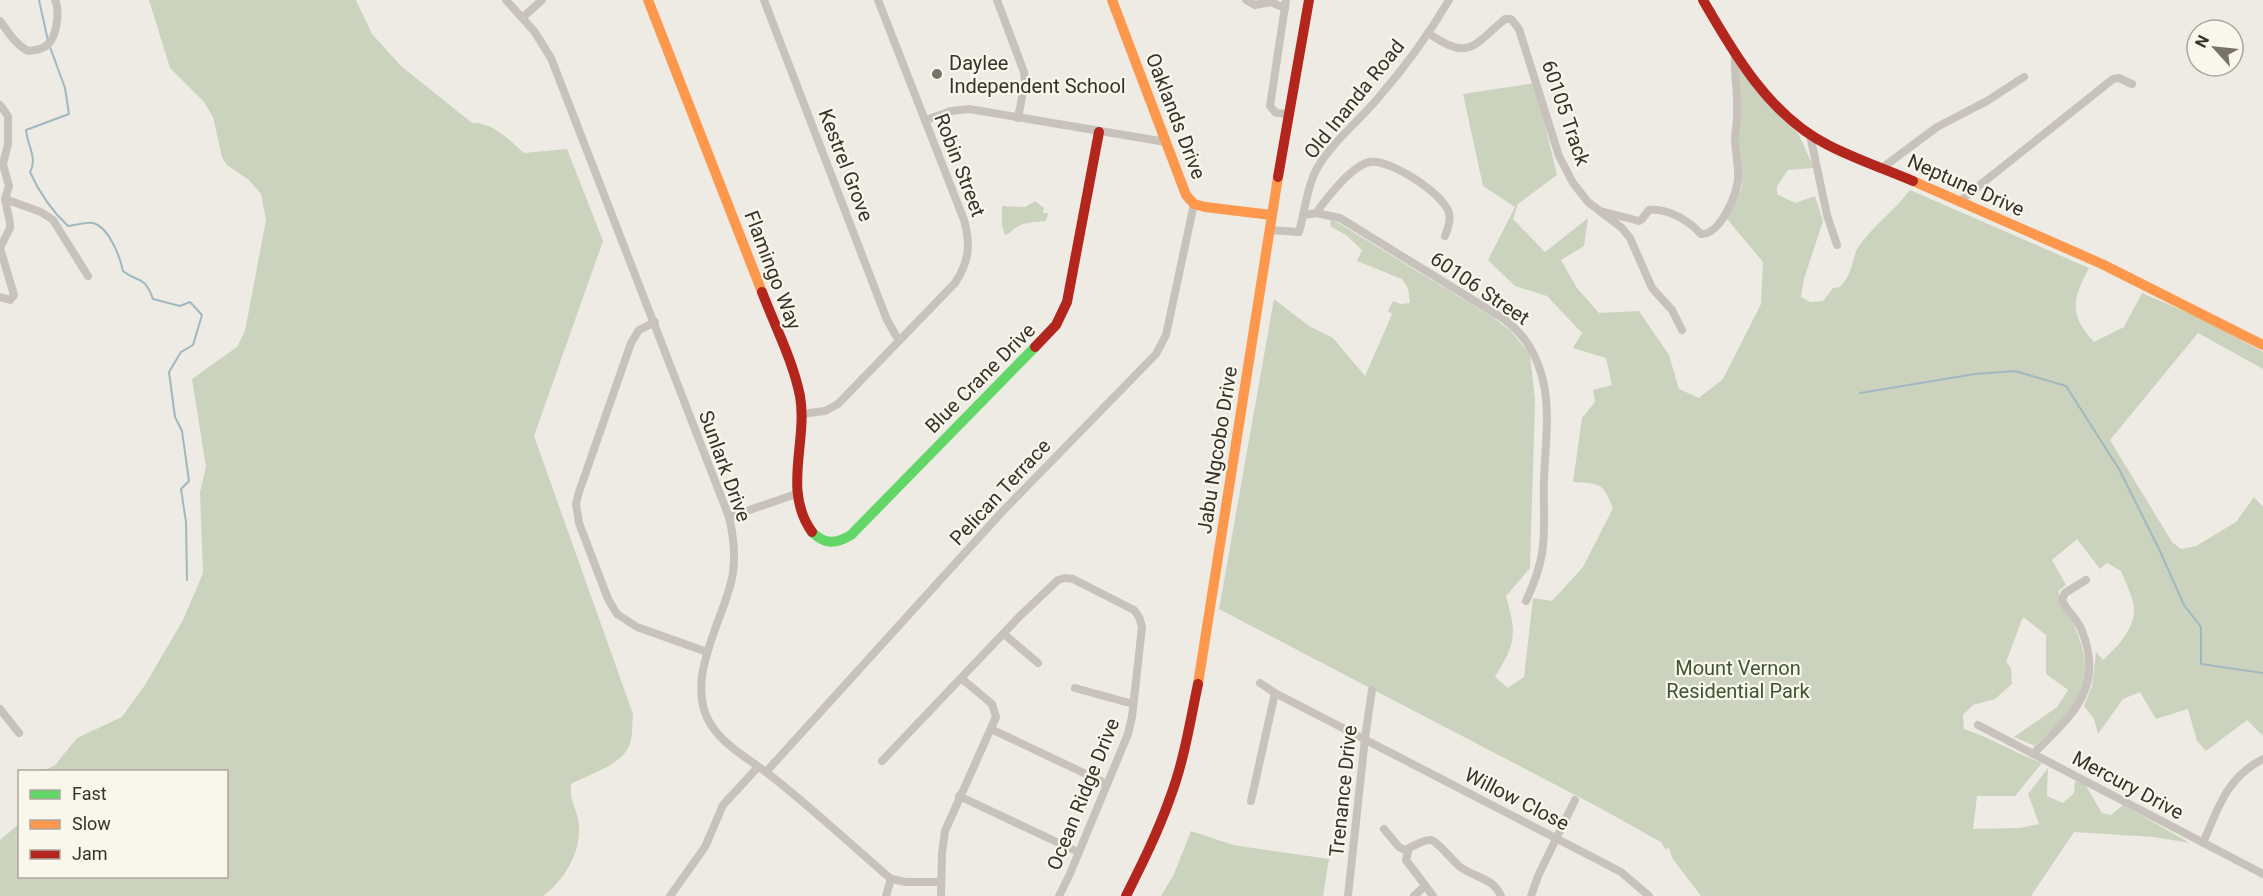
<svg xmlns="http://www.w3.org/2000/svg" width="2263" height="896" viewBox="0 0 2263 896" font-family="Roboto,sans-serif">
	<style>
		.green { fill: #cbd3bf }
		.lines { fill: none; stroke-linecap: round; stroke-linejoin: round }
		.stream { stroke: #a1b8be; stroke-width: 2 }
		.street { stroke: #c7c3bc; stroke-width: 8 }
		.fast { stroke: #63d668; stroke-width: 10 }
		.slow { stroke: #ff974d; stroke-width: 10 }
		.jam { stroke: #b3261e; stroke-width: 10 }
		.poi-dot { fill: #78726b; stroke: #f9f6ec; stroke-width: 2 }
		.labels { text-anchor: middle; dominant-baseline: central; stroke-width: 4.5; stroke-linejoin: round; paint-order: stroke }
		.poi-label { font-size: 20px; fill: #38312a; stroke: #f9f6ec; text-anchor: start }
		.street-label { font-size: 20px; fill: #38312a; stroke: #f9f6ec }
		.park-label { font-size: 20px; fill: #3f5430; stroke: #f9f6ec }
	</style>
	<rect width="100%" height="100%" fill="#eeebe4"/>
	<g class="green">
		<path d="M149,0H356L372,34L401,66L472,123C493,122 509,140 524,153L567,149L603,241L534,436L633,714C632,723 633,734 630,743C624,765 589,774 571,784C570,799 573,801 577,815C586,844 566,880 543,896H0V840L19,824L20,876H226V772L43,771L55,765L77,738L122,717L145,685L183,620L203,573L200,492L206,467L192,379L237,347L245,331L266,220L261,194L249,180L227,165L222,157L213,117L204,102L170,68Z"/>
		<path d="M1737,66L1798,133L1814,168L1788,170L1777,186V194L1795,203L1815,196L1823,221L1804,279L1801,297L1810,302L1823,301L1833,288L1840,287C1854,273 1851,258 1859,246C1874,225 1895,210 1910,190L2089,268C2072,300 2069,315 2094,342L2124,327L2142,293L2207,321L2263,352V369L2198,333L2110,440L2172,542L2181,549L2196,546L2236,522L2254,497L2263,507V736L2247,720L2206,751L2197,741L2188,709L2156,719L2140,692L2123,699L2098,734L2094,719L2084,706L2092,686L2096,652L2103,660C2117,647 2135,629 2134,608C2133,596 2125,582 2121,571L2107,563L2100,569L2077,539L2052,560L2066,585L2058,591C2075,626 2100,669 2074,705C2063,720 2048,733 2035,746L2014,737L2057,707L2068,690L2046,674V635L2023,617L2006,662L2011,668L2012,684L1995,699L1973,705L1963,715L1964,729C1991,738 2015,753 2042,763L2015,796H1977L1973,829L2020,828L2039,824L2028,794L2048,768L2047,796L2063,803L2074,793L2075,781L2085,784L2102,813L2111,815L2123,805L2190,843L2153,837L2074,832L2031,896H1701L1672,858L1669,848L1665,849L1661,842L1600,808L1219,609L1274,299L1309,326L1333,338L1365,376L1392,314L1388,311L1393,301L1401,304L1410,303L1408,288L1402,279L1357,261L1362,250L1346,235L1331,227L1330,218L1491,316L1511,331L1530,354L1535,401L1530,568L1506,596C1517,635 1516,643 1495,677L1508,688L1524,677L1533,598L1552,601L1583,567L1613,508C1602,481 1600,484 1573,482L1582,418L1595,402L1593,390L1612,385L1606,358L1573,348L1582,333L1547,296L1515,286L1488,260L1515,207L1483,186L1463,94L1535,83L1557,175L1518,204L1513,219L1545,252L1588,218L1584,246L1561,260L1577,288L1599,313L1639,311L1669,355L1679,389L1699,398L1723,379L1761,304L1763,262L1727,219L1742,187L1738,135Z"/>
		<path d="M1035,201L1044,208L1043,213H1048L1046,221C1036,222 1025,222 1017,227C1011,230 1012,233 1005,235L1002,225V206L1025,207Z"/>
		<polygon points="1191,831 1233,845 1329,859 1323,896 1161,896 1174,874"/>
	</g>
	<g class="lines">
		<g class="stream">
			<polyline points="39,0 48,41"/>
			<path d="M50,47L65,88L69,114L26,130C27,144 38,159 30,172C39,192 52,211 68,226C76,225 86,222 93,223C109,227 120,257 123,271C139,284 144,274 153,299L180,306L190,302L202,315L193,345L181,352L169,372L175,417L182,431L189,481L181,489L186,522L187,580"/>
			<polyline points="1860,393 1975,374 2015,371 2066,386 2119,469 2159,549 2184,605 2201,627 2201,664 2263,673"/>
		</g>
		<g class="street">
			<path d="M506,0L534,31L551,58L729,517C744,581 723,597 707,654C700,677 697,703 711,725C724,745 747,758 766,772C809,805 850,844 891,879L906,882H941"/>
			<polyline points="764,0 887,320 899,341"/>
			<polyline points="997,0 1024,72 1025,82 1018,118"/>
			<polyline points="1246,0 1255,5 1271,2 1285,8"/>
			<polyline points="1286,0 1270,106 1276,113 1289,114"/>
			<polyline points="523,17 542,0"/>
			<path d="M0,21C9,33 15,44 28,51C36,50 45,49 50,42C57,33 60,10 55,0"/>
			<path d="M1428,33C1469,61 1472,47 1505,19H1511L1519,29L1559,156L1573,183L1588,202L1600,211L1639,221L1642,219L1649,210C1668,208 1688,220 1701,234C1720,235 1737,195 1738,179C1739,166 1735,151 1735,137C1736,129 1737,122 1737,114C1738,94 1734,73 1735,53"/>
			<polyline points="0,105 8,116 8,144 3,164 9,186 5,199 10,223 10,228 0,248 14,295 10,300 0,297"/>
			<polyline points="926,120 951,111 969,109 1166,142"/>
			<polyline points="1810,135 1827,215 1837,245"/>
			<polyline points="1882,168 1937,127 1987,101 2024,77"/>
			<polyline points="5,199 41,212 53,220 88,276"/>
			<polyline points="1960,201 2113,79 2119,78 2132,84"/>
			<polyline points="1601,212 1622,228 1630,238 1652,288 1672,310 1682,330"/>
			<path d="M1316,213C1326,199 1352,165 1370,162C1390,159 1443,193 1449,213C1451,221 1448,229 1445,236"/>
			<path d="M1304,215L1316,213L1340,218L1504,319C1522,333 1533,348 1540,370C1552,404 1545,445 1544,480C1543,504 1546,530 1542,554C1539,570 1533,586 1526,601"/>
			<path d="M1269,230L1299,232C1305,211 1306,190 1316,170C1331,143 1359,121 1379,97C1405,67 1429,34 1449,0"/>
			<polyline points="655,322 639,330 631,343 578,495 576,504 579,523 608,599 617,614 637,627 707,652"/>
			<path d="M801,414L825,411L838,404L955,283C969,262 971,244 964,220L878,0"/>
			<polyline points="729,517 796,494"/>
			<polyline points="1004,634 1038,663"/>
			<polyline points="1260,683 1275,693 1600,861 1621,872 1649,896"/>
			<polyline points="1075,688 1133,704"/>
			<polyline points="0,709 19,733"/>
			<polyline points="1978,725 2263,874"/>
			<polyline points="991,729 1107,784"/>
			<path d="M2033,754C2071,716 2105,689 2082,631C2078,619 2067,612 2062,600L2065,593L2086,580"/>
			<polyline points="882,761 1021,615 1058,580 1065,578 1073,579 1134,610 1139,617 1142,627 1132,717 1128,734 1069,876 1059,896"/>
			<polyline points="766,772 1001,513 1156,354 1166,335 1194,204"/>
			<polyline points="959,796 1078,852"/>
			<polyline points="1251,801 1275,693"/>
			<polyline points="1384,829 1399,847 1407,851"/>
			<path d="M2203,843C2218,808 2227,777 2263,759"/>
			<polyline points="670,896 705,847 723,805 758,767"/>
			<polyline points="886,896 891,879"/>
			<polyline points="941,896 942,853 945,831 996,717 992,704 961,678"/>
			<polyline points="1348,896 1365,738 1372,690"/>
			<polyline points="1414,896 1425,886"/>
			<path d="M1433,896L1406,860L1409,848C1415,845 1425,839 1431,840C1437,841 1453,861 1459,866C1474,878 1493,877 1501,896"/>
			<polyline points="1531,896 1538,876 1575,800"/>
		</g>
		<path class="fast" d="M812,532C825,545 836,544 851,535L1035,347"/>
		<g class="slow">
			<polyline points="648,0 762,292"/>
			<polyline points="1112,0 1186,195 1194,204 1205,207 1271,215"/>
			<polyline points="1913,181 2102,264 2263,345"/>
			<polyline points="1198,684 1278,177"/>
		</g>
		<g class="jam">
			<path d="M1703,0C1734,54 1770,116 1828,145C1855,159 1885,169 1913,181"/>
			<polyline points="1278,177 1309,0"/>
			<path d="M762,292C775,326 793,361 800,396C808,442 782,490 812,532"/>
			<polyline points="1035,347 1056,325 1067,302 1099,132"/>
			<path d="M1126,896C1142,864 1158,832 1170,798C1184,761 1190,722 1198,684"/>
		</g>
	</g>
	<circle class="poi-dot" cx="937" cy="74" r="6"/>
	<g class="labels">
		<g class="poi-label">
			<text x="949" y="63">Daylee<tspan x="949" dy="23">Independent School</tspan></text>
		</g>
		<g class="street-label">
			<text transform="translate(1354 99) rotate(-51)">Old Inanda Road</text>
			<text transform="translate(1566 113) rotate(71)">60105 Track</text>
			<text transform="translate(1176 116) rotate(69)">Oaklands Drive</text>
			<text transform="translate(846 165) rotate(69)">Kestrel Grove</text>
			<text transform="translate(960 165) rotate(69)">Robin Street</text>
			<text transform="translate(1966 185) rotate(24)">Neptune Drive</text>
			<text transform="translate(773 270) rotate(69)">Flamingo Way</text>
			<text transform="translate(1480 288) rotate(34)">60106 Street</text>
			<text transform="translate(980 378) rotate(-45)">Blue Crane Drive</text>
			<text transform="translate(1217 450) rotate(-81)">Jabu Ngcobo Drive</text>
			<text transform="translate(725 466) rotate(70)">Sunlark Drive</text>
			<text transform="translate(1000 492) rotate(-47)">Pelican Terrace</text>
			<text transform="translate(2128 785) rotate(28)">Mercury Drive</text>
			<text transform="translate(1343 791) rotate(-84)">Trenance Drive</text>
			<text transform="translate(1083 794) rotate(-68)">Ocean Ridge Drive</text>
			<text transform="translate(1517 799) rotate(27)">Willow Close</text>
		</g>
		<g class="park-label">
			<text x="1738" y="668">Mount Vernon<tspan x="1738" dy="23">Residential Park</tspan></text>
		</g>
	</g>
	<rect x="18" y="770" width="210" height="108" fill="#f9f6ec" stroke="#aca79e" stroke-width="1.5"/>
	<rect x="30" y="790" width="30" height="9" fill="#63d668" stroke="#aca79e" stroke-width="1.5"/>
	<text x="72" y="800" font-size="18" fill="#38312a">Fast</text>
	<rect x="30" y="820" width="30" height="9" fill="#ff974d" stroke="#aca79e" stroke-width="1.5"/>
	<text x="72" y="830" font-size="18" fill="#38312a">Slow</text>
	<rect x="30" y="850" width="30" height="9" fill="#b3261e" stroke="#aca79e" stroke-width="1.5"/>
	<text x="72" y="860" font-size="18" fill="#38312a">Jam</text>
	<g transform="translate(2215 48) rotate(297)"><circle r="28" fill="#f9f6ec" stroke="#aca79e" stroke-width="1.5"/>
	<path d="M0-4.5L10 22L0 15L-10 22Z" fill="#78726b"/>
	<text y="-9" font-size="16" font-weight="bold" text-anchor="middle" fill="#38312a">N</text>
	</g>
</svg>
